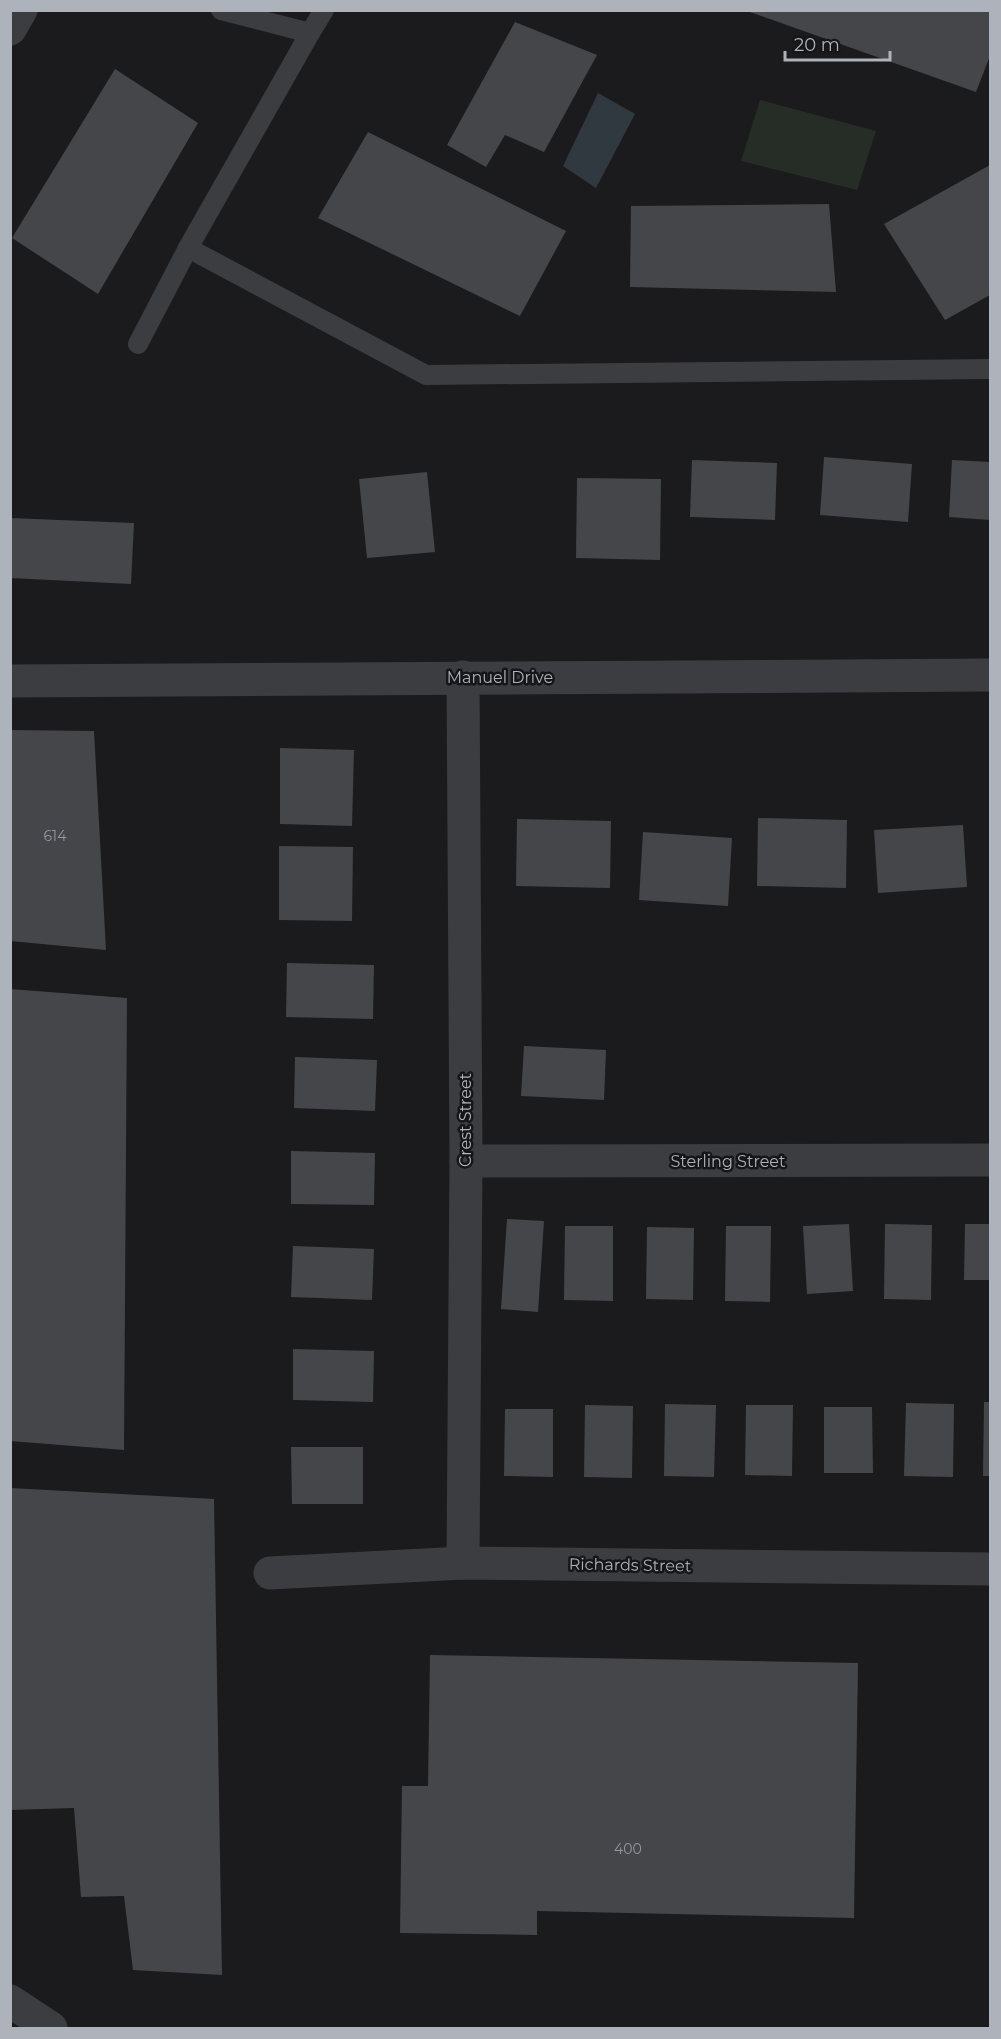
<svg xmlns="http://www.w3.org/2000/svg" width="1001" height="2039" viewBox="0 0 1001 2039" font-family="Montserrat,sans-serif">
	<style>
		.green { fill: #252d26 }
		.water { fill: #313940 }
		.building { fill: #45464a }
		.lines { fill: none; stroke-linecap: round; stroke-linejoin: round }
		.service { stroke: #3c3d41; stroke-width: 20 }
		.minor { stroke: #3c3d41; stroke-width: 33 }
		.tertiary { stroke: #3c3d41; stroke-width: 33 }
		.labels { text-anchor: middle; dominant-baseline: central; stroke-width: 5; stroke-linejoin: round; paint-order: stroke }
		.number-label { font-size: 14px; fill: #94979f }
		.street-label { font-size: 16px; fill: #aeb2bb; stroke: #161618 }
	</style>
	<rect width="100%" height="100%" fill="#1b1b1d"/>
	<polygon class="green" points="760,100 876,131 857,190 741,161"/>
	<polygon class="water" points="598,93 635,114 596,188 563,166"/>
	<g class="building">
		<polygon points="744,10 990,10 990,56 976,92"/>
		<polygon points="515,22 597,55 544,152 505,135 486,167 447,145"/>
		<polygon points="115,69 198,123 98,294 12,238"/>
		<polygon points="368,132 566,231 520,316 318,218"/>
		<polygon points="990,165 990,295 945,320 884,224"/>
		<polygon points="829,204 836,292 630,287 631,206"/>
		<polygon points="824,457 912,464 908,522 820,515"/>
		<polygon points="692,460 777,463 775,520 690,517"/>
		<polygon points="952,460 990,462 990,520 949,517"/>
		<polygon points="427,472 435,552 367,558 359,479"/>
		<polygon points="577,478 661,479 660,560 576,558"/>
		<polygon points="10,518 134,523 131,584 10,578"/>
		<polygon points="10,730 94,731 106,950 10,941"/>
		<polygon points="280,748 354,750 352,826 280,824"/>
		<polygon points="758,818 847,820 846,888 757,886"/>
		<polygon points="517,819 611,821 610,888 516,886"/>
		<polygon points="963,825 967,887 878,893 874,830"/>
		<polygon points="643,832 732,838 728,906 639,900"/>
		<polygon points="279,846 353,847 352,921 279,920"/>
		<polygon points="287,963 374,965 373,1019 286,1017"/>
		<polygon points="10,989 127,998 124,1450 10,1441"/>
		<polygon points="524,1046 606,1050 604,1100 521,1096"/>
		<polygon points="295,1057 377,1060 375,1111 294,1108"/>
		<polygon points="291,1151 375,1153 374,1205 291,1204"/>
		<polygon points="507,1219 544,1221 538,1312 501,1309"/>
		<polygon points="849,1224 853,1291 807,1294 803,1226"/>
		<polygon points="885,1224 932,1225 931,1300 884,1299"/>
		<polygon points="965,1224 990,1224 990,1280 964,1280"/>
		<polygon points="565,1226 613,1226 613,1301 564,1300"/>
		<polygon points="726,1226 771,1226 770,1302 725,1301"/>
		<polygon points="647,1227 694,1228 693,1300 646,1299"/>
		<polygon points="293,1246 374,1249 372,1300 291,1297"/>
		<polygon points="293,1349 374,1351 373,1402 293,1400"/>
		<polygon points="984,1402 990,1402 990,1476 983,1476"/>
		<polygon points="906,1403 954,1404 953,1477 904,1476"/>
		<polygon points="665,1404 716,1405 714,1477 664,1476"/>
		<polygon points="585,1405 633,1406 632,1478 584,1477"/>
		<polygon points="746,1405 793,1405 792,1476 745,1475"/>
		<polygon points="824,1407 872,1407 873,1473 824,1473"/>
		<polygon points="505,1409 553,1409 553,1477 504,1476"/>
		<polygon points="291,1447 363,1447 363,1504 292,1504"/>
		<polygon points="10,1488 214,1499 222,1975 133,1970 124,1896 81,1897 74,1808 10,1810"/>
		<polygon points="430,1655 858,1663 854,1918 537,1911 537,1935 400,1933 402,1786 428,1786"/>
	</g>
	<g class="lines">
		<g class="service">
			<polyline points="221,10 310,33"/>
			<polyline points="188,248 426,375 990,369"/>
			<polyline points="138,344 188,248 310,33 324,10"/>
		</g>
		<g class="minor">
			<polyline points="463,677 466,1161 463,1563"/>
			<polyline points="10,681 990,675"/>
			<polyline points="466,1161 990,1160"/>
			<polyline points="270,1573 463,1563 990,1569"/>
		</g>
		<g class="tertiary">
			<polyline points="10,29 21,10"/>
			<polyline points="10,2001 51,2028"/>
		</g>
	</g>
	<g class="labels">
		<g class="number-label">
			<text x="55" y="836">614</text>
			<text x="628" y="1849">400</text>
		</g>
		<g class="street-label">
			<text x="500" y="677">Manuel Drive</text>
			<text transform="translate(465 1120) rotate(-90)">Crest Street</text>
			<text x="728" y="1161">Sterling Street</text>
			<text transform="translate(630 1565) rotate(1)">Richards Street</text>
		</g>
	</g>
	<rect width="1001" height="2039" fill="none" stroke="#aeb2bb" stroke-width="24"/>
	<path d="M785 51v9h105v-9" fill="none" stroke="#aeb2bb" stroke-width="3"/>
	<text x="794" y="51" font-size="18" fill="#aeb2bb" stroke="#161618" stroke-width="4.5" paint-order="stroke">20 m</text>
</svg>
